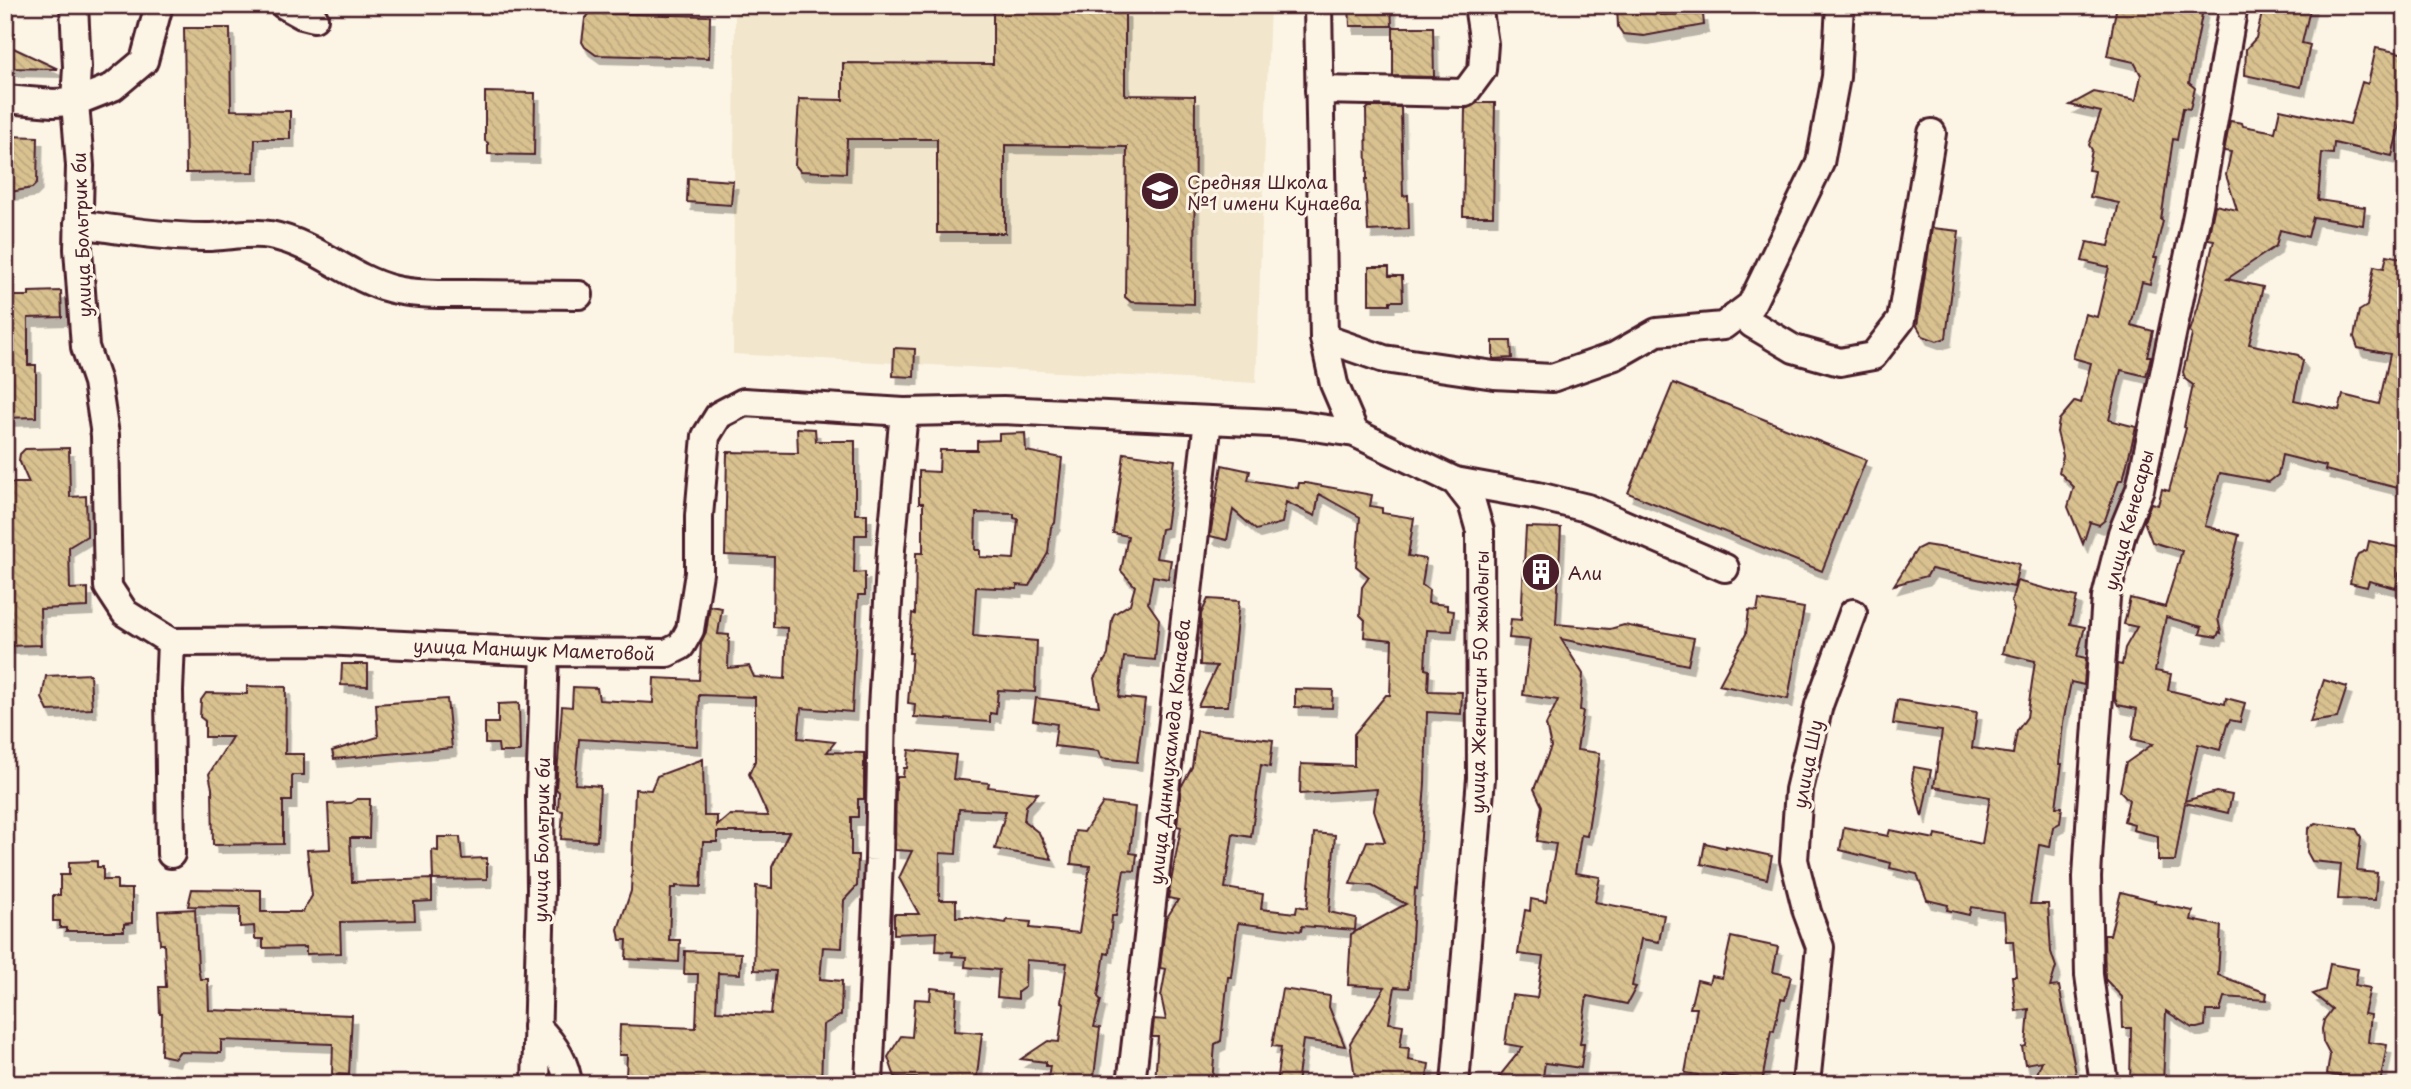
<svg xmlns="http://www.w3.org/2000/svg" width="2411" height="1089" viewBox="0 0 2411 1089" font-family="'Playpen Sans',sans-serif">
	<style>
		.built { fill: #f2e6cc }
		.building { fill: url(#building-back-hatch); stroke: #4a1f2b; stroke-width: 2; fill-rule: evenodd; filter: url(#shadow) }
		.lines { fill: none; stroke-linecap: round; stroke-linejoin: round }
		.street-casing { stroke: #4a1f2b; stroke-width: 32 }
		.street { stroke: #fcf5e5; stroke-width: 26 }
		.labels { text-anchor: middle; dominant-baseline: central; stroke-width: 6; stroke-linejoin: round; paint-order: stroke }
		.poi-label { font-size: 18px; fill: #4a1f2b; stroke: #fcf5e5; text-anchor: start }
		.street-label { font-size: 18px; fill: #4a1f2b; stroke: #fcf5e5 }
	</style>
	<defs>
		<pattern id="building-back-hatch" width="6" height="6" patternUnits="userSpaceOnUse" patternTransform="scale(1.75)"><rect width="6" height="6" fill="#d9c290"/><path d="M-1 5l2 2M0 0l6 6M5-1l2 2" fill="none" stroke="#bca67c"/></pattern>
		<filter id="shadow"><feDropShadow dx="4.5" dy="8" stdDeviation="0" flood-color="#0004"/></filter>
	</defs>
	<rect width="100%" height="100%" fill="#fcf5e5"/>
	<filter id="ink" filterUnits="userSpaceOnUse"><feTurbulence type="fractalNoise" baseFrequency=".0143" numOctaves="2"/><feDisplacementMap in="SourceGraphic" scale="14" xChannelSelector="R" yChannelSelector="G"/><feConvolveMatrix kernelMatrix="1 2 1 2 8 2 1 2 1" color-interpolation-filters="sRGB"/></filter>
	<g filter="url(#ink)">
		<polygon class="built" points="735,5 1270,5 1256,383 733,354"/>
		<g class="building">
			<polygon points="1349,5 1391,5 1392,26 1350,26"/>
			<polygon points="1617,5 1635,5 1636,10 1660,13 1660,15 1703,14 1704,25 1644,36 1623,34 1618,27"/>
			<polygon points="2117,5 2183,5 2203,9 2189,83 2195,88 2190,109 2183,108 2177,140 2173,139 2161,220 2163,221 2154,258 2157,258 2150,284 2142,282 2131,325 2153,331 2147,356 2151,356 2146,376 2121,370 2109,420 2136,427 2123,480 2119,480 2105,520 2099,525 2090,522 2083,544 2068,507 2074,487 2059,472 2063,456 2057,432 2059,420 2075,401 2081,403 2091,363 2073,358 2085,314 2097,317 2109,267 2082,261 2087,242 2109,246 2119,203 2090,197 2095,171 2088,170 2092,150 2089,145 2101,112 2070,105 2094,92 2136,100 2141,75 2134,62 2107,56"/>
			<polygon points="2264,5 2311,5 2302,43 2310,45 2301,87 2245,75 2246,49 2256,38"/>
			<polygon points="993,9 1125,10 1125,95 1195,96 1194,304 1131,302 1125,297 1127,147 1005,145 1005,233 937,233 937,139 847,139 846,173 800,171 795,165 799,99 843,100 843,63 993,64"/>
			<polygon points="590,13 710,16 709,58 596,55 585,47 582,42 585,19"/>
			<polygon points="1393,27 1433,27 1434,77 1393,76"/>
			<polygon points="184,28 230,28 231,110 290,111 290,139 255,139 254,172 186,173"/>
			<polygon points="5,44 58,69 5,68"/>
			<polygon points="2376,48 2406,54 2406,117 2402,116 2392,156 2334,143 2333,154 2322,153 2318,200 2365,207 2363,225 2313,217 2308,237 2280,230 2276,246 2227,279 2263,287 2249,344 2298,355 2303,361 2294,400 2339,410 2343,395 2379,404 2390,354 2358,348 2354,337 2359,311 2367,306 2374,266 2384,268 2387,255 2406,259 2406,490 2325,470 2326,466 2282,455 2278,475 2269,482 2220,473 2205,526 2239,535 2218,618 2221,633 2219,632 2217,637 2200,634 2202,627 2166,617 2155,671 2171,674 2168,690 2225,704 2226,698 2245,703 2240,722 2230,720 2227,725 2220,750 2198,744 2185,801 2216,792 2232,795 2228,813 2185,803 2175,861 2158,861 2158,836 2133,830 2134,824 2124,821 2129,800 2120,791 2125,767 2126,763 2153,744 2132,739 2137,709 2118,705 2115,699 2117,664 2122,665 2125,648 2137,627 2124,624 2130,598 2165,607 2182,551 2152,542 2144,521 2151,503 2158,505 2162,489 2169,491 2186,428 2184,427 2193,385 2185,379 2183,372 2192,335 2190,331 2198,307 2214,240 2208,239 2215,205 2237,210 2226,175 2231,152 2224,151 2230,121 2242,123 2243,126 2275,132 2280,109 2350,124 2362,82 2368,84"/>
			<polygon points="485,92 535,93 534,155 488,154 488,143 485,141"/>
			<polygon points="1477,103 1495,103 1493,216 1463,216 1465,109"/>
			<polygon points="1369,107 1401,107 1403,196 1408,195 1409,229 1368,231 1365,179 1367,179 1366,110"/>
			<polygon points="5,136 38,137 37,183 32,188 5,193"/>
			<polygon points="688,178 733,181 731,205 687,202"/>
			<polygon points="1932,228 1959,231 1946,338 1937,341 1923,336 1917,326"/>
			<polygon points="1369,267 1389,267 1389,276 1402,276 1403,301 1390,301 1390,304 1369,304"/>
			<polygon points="61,291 62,317 28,318 28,365 36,365 36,417 5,418 5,296 29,296 29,292"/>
			<polygon points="1493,341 1511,341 1512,358 1493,359"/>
			<polygon points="894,348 915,349 914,377 893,376"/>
			<polygon points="1673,383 1866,460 1822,571 1628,493"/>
			<polygon points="797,428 815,429 816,441 855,441 855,514 867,514 867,535 855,535 854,573 865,572 865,595 858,595 852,712 801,708 798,738 835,742 827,752 864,753 864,799 858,799 858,817 851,817 851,855 858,855 857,886 844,900 842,948 823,947 820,979 842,981 841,1015 823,1025 821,1084 697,1084 698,1079 626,1076 627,1055 619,1055 620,1025 696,1028 698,974 684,974 685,951 741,953 740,974 718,973 716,1011 771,1014 776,971 754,970 756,886 772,888 772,867 789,832 717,832 717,842 703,842 701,887 676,886 676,888 671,888 669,940 680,940 679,962 626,959 627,940 620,940 618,929 631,891 635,789 651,790 657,776 703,759 704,816 717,816 717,826 730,815 768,816 749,774 755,761 755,697 699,695 697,746 579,739 575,784 600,786 597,841 561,839 563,811 558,810 559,792 556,789 562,706 572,707 573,687 597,688 599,700 653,703 654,678 699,680 701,642 706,632 710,606 722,608 718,634 729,635 728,668 749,666 754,677 785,679 787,628 773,627 774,557 725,555 727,452 798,453"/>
			<path d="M1025,433L1026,451L1062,458L1055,523L1051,527L1048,553L1029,586L1017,585V589L976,587L973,636L1037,641L1035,692L998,690L996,714L990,713V722L914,717L915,704L908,703L912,653H909L912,613L915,614L916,553H923V503H919V471L939,472L940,450H977V441L999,440V434ZM976,513L1014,514V518L1018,519L1014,559L980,557V550H975Z"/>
			<polygon points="69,448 70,497 86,496 87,536 69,547 70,589 88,588 88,607 40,609 41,645 5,646 5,511 10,511 9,483 29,483 19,460 20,454 25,449"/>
			<polygon points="1124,453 1175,460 1166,528 1161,529 1156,558 1171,560 1168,579 1153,576 1148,603 1159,619 1155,660 1124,657 1119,697 1145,700 1137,762 1101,758 1098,751 1054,746 1057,724 1033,720 1036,698 1099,706 1094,678 1108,655 1112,619 1114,614 1130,604 1135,586 1121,571 1128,536 1113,533"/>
			<polygon points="1222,465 1250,471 1248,480 1298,488 1299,483 1306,483 1372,495 1370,506 1382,508 1382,513 1414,518 1408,556 1426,559 1422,585 1429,590 1428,603 1447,605 1447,610 1454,611 1452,631 1427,630 1425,669 1429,670 1428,691 1462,692 1461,714 1427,712 1425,783 1417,889 1415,888 1409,988 1395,987 1389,1023 1403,1025 1400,1047 1409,1048 1408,1060 1429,1064 1426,1084 1356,1084 1350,1043 1385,987 1348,985 1351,934 1406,904 1372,886 1350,884 1367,841 1385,842 1374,810 1377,789 1300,794 1301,764 1354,766 1354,734 1386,695 1390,695 1392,640 1364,637 1365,620 1360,615 1362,587 1369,577 1356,566 1360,517 1319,494 1315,516 1286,502 1282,523 1256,530 1233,510 1227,540 1210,536"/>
			<polygon points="1526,527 1561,528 1556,624 1610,629 1624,625 1694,638 1688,665 1561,639 1583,674 1580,710 1583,711 1577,750 1600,753 1587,836 1581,835 1575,873 1600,877 1595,902 1664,915 1659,942 1641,939 1632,986 1636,987 1627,1004 1587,996 1580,1044 1584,1044 1581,1068 1545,1063 1542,1084 1493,1084 1523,1047 1505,1044 1512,995 1537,998 1543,957 1518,954 1525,910 1530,911 1531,899 1546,902 1556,844 1537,841 1542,806 1534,789 1551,747 1546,725 1558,700 1523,695 1530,640 1509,638 1511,619 1521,620"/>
			<polygon points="2369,541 2406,549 2406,574 2399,573 2396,588 2369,581 2367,587 2350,583 2355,560 2358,554 2367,550"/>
			<polygon points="1925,545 1971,552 2019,564 2014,587 1931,569 1927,576 1894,585 1917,549"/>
			<polygon points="2017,581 2077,597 2070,624 2085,627 2077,656 2086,658 2084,685 2071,682 2063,723 2059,764 2062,764 2056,807 2062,807 2060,823 2053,827 2050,847 2039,845 2030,904 2048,904 2051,952 2056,967 2050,987 2059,986 2078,1084 2033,1084 2042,1061 2025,1064 2022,1047 2026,1046 2029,1009 2016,1011 2012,976 2016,976 2013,941 2006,941 2004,912 1971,907 1969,915 1947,910 1948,905 1927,900 1917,874 1890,868 1891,863 1840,850 1844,827 1888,836 1890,830 1935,839 1936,834 1982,844 1990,797 1934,787 1942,731 1893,724 1897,700 1977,712 1972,748 2013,754 2017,731 2027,717 2035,661 2002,653 2014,610 2011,601"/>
			<polygon points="1208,599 1239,601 1228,706 1198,706 1217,666 1200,665 1201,614"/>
			<polygon points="1759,600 1804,608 1788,699 1719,685 1746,634 1749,610 1757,611"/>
			<polygon points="342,664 368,664 368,686 341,685"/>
			<polygon points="90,674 92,709 48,711 42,698 46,676"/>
			<polygon points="2324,680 2347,687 2337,718 2310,722"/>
			<polygon points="247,686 286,687 285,754 304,754 304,775 292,775 292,801 283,801 283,844 213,845 212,788 209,774 232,737 205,737 205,721 200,717 201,700 206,693 247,694"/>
			<polygon points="1295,689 1333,690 1332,708 1295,707"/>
			<polygon points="447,699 452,748 334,759 332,751 378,737 376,704"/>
			<polygon points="519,703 520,752 499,752 498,744 485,744 485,723 498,723 498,704"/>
			<polygon points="1197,731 1273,740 1270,767 1261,765 1251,837 1233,834 1225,888 1263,894 1261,909 1296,913 1297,906 1307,908 1314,833 1335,835 1329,912 1356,918 1355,930 1302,926 1301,931 1238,923 1231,977 1228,977 1221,1041 1215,1044 1212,1084 1155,1084 1158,1037 1152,1037 1154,1019 1166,1020 1161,996 1166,969 1160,968 1166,919 1178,900 1168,898 1181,827 1177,826 1181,787 1192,767"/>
			<polygon points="909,750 956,755 953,779 989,783 988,787 1038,793 1026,806 1024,821 1039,833 1052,859 995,849 1006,811 959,809 956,854 940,853 939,900 956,900 956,917 968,917 1006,923 1007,920 1031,922 1030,928 1079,933 1090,866 1071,864 1075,831 1084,832 1103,803 1135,807 1130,853 1137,854 1135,871 1124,870 1116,916 1112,916 1109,954 1105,953 1098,997 1101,1000 1094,1027 1100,1028 1093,1084 1047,1084 1050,1066 1046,1066 1046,1062 1021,1059 1048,1041 1059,1042 1064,1004 1061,1002 1067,963 1026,960 1025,987 1018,992 1018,999 997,997 999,970 965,967 966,957 952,956 953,952 936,951 937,932 894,934 894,914 919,914 899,878 912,851 895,850 896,777 903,777 904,768 907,768"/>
			<polygon points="1914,767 1931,770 1922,817 1912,779"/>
			<polygon points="357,799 370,799 369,838 350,838 352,882 432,879 432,901 414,902 415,920 340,922 341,953 306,954 306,947 263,948 263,939 255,939 254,926 240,927 240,907 188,906 192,889 261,890 261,912 302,912 312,896 307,850 330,849 328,804 351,803"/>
			<polygon points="2315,823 2356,829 2361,837 2357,871 2377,873 2375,900 2338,899 2341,864 2312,861 2307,852 2308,829"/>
			<polygon points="438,837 460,837 462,859 487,858 487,879 433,880 432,850 438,851"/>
			<polygon points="1705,843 1726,848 1726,846 1772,856 1767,879 1701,864"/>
			<polygon points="97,861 97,867 103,867 103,880 117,880 117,889 132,889 132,923 124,924 124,931 66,931 66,928 60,928 60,921 53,921 53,895 60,895 60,875 69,875 69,862"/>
			<polygon points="2121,892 2155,901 2154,903 2193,911 2191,920 2221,926 2218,975 2267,993 2266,1000 2224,997 2220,1011 2206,1011 2205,1026 2197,1028 2192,1028 2166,1011 2163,1084 2130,1084 2131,1028 2123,1028 2122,997 2105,979 2104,935 2110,935"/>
			<polygon points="195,909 198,967 200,979 208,979 209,1010 352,1015 349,1075 332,1074 333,1044 221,1040 221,1053 179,1052 175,1058 161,1055 162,1014 160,1014 159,987 166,987 164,944 160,944 158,911"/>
			<polygon points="1731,937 1778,947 1773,972 1791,976 1785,1000 1781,999 1774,1031 1771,1030 1762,1082 1722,1075 1721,1084 1694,1084 1698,1075 1685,1073 1697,1008 1690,1008 1697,980 1709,983 1711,976 1722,978"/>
			<polygon points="2330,964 2358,969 2355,985 2370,988 2364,1014 2371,1015 2368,1042 2387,1045 2380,1084 2361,1084 2362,1080 2327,1074 2330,1055 2323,1042 2322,1029 2324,1020 2332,1009 2313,994 2325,990"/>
			<polygon points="931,988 957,991 954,1031 982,1033 976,1084 952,1084 953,1080 895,1077 888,1057 901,1036 912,1037 915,999 930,1000"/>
			<polygon points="1282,989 1330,996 1329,1007 1345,1046 1303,1040 1297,1084 1276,1084 1281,1047 1272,1046"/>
		</g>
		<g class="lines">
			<g class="street-casing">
				<g id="street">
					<polyline points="74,5 77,67 75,102 80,166 78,249 85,347 97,382 105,435 108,587 125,613 171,642"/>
					<polyline points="284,5 302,15 314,18"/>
					<polyline points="1318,5 1324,338 1334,384 1355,433"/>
					<polyline points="1319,90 1465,93 1482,70 1484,44 1478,5"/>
					<polyline points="5,99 53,103 75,102 113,87 144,61 159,5"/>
					<path d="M78,224C120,230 163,237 206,237C227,237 249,231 270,235C317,244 348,278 392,289C417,295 446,294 472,294C508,294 543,295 579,295"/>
					<polyline points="1741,313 1752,324 1794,349 1840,362 1873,356 1901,320 1932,133"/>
					<polyline points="1324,338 1384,359 1494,375 1552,378 1615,356 1657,332 1723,326 1751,305 1820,163 1836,77 1840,5"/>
					<polyline points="1455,481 1538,496 1587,508 1725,568"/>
					<polyline points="171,642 324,641 545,652 667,653 681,646 690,630 699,573 699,516 706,436 719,415 744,402 904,412 1003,410 1293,424 1355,433 1455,481 1472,503 1480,531 1481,778 1455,1084"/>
					<polyline points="171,642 169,691 171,854"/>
					<path d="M537,1027C553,1043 566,1061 568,1084"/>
					<polyline points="536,1084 541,889 540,796 545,652"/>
					<polyline points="869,1084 879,860 882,709 891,549 904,412"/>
					<polyline points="1131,1084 1208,420"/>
					<polyline points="1806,1084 1820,947 1807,912 1794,860 1799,790 1819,705 1853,613"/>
					<polyline points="2104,1084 2089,975 2087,877 2091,809 2106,597 2122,533 2140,489 2199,205 2234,5"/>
				</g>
			</g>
			<use href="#street" class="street"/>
		</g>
	</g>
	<defs>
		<g id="school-disc" transform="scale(2.0125)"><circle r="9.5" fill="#4a1f2b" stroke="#fcf5e5"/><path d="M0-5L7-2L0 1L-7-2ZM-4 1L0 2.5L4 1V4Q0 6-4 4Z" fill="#fff"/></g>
		<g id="building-disc" transform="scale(2.0125)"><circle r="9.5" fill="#4a1f2b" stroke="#fcf5e5"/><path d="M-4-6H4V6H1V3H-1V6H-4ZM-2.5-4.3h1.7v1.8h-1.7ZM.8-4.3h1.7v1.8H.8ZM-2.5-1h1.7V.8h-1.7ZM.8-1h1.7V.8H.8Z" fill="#fff"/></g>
	</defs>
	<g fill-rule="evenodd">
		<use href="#school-disc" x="1160" y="191"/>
		<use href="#building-disc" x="1541" y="572"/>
	</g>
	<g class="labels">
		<g class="poi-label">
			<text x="1187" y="181">Средняя Школа<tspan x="1187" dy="21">№1 имени Кунаева</tspan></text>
			<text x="1568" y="572">Али</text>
		</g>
		<g class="street-label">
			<text transform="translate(81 235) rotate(-92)">улица Больтрик би</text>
			<text transform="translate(2128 520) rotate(-75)">улица Кенесары</text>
			<text transform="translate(534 649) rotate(2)">улица Маншук Маметовой</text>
			<text transform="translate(1479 682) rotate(-89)">улица Женистин 50 жылдыгы</text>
			<text transform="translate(1169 752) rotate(-84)">улица Динмухамеда Конаева</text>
			<text transform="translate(1807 764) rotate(-79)">улица Шу</text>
			<text transform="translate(541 840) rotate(-89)">улица Больтрик би</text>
		</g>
	</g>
	<rect width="2411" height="1089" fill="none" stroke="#fcf5e5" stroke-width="28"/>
	<rect x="14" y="14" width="2383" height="1061" fill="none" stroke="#4a1f2b" stroke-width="2.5" filter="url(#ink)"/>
</svg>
